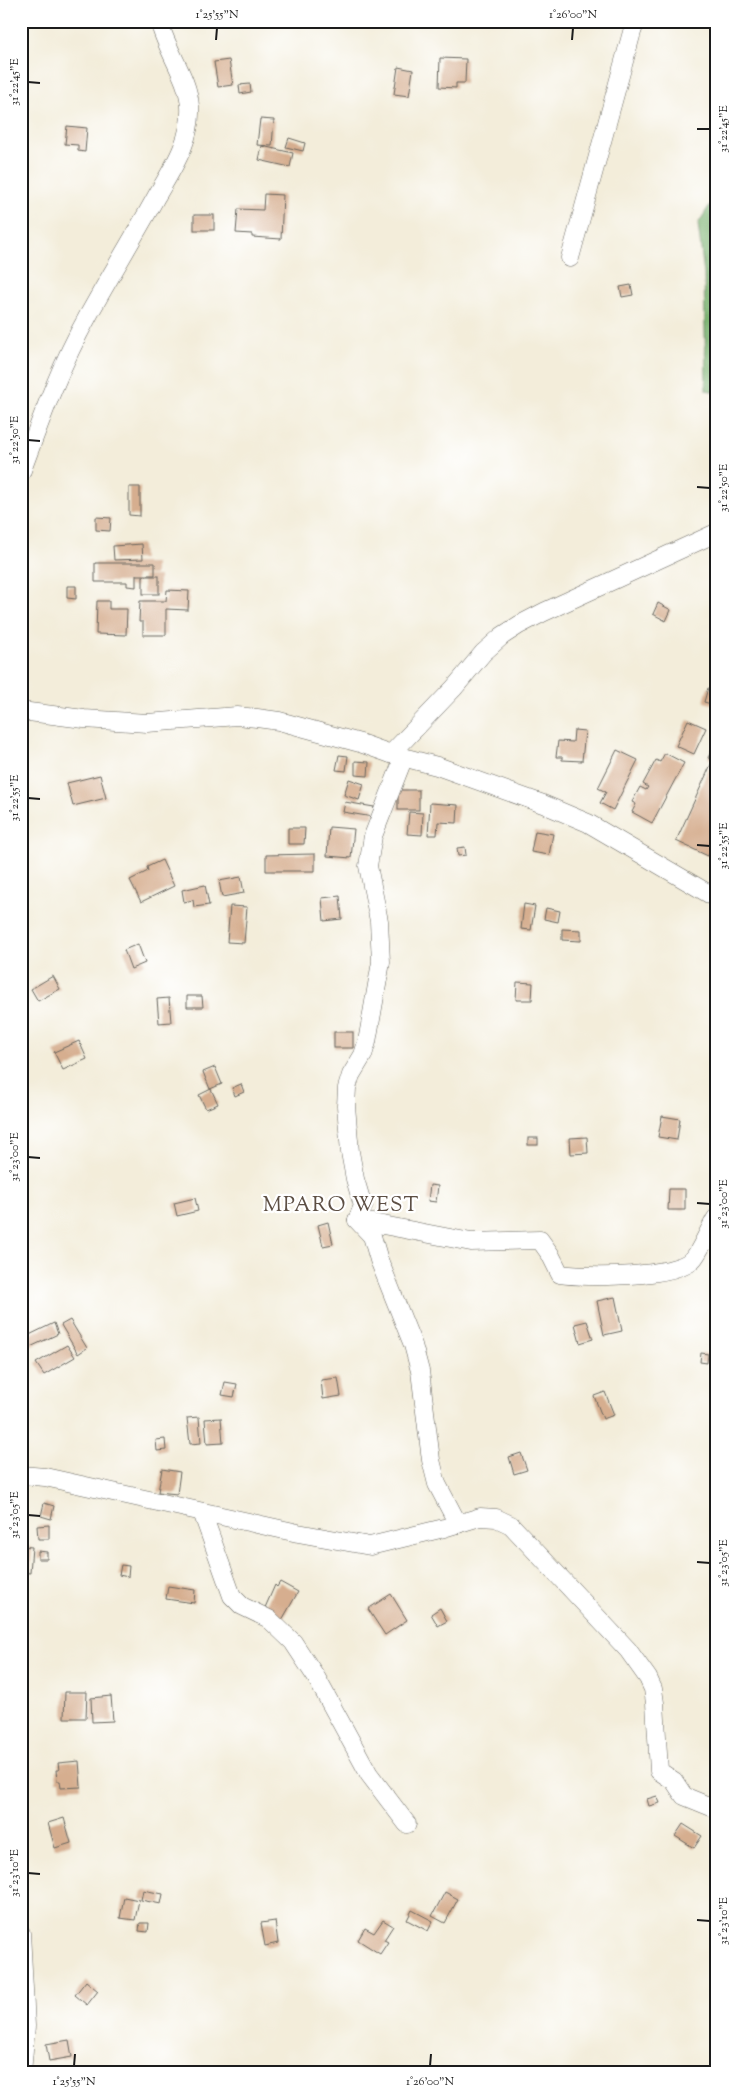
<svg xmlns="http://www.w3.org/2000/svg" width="737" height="2094" viewBox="0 0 737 2094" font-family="'Sorts Mill Goudy',serif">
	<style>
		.forest { fill: #7db472; stroke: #4c6847 }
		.building { fill: #d6ae8f }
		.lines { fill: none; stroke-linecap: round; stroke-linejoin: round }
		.minor-casing { stroke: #67655e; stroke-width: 19 }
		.minor { stroke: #fff; stroke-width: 18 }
		.ticks { fill: none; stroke: #1c1c1c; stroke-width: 2 }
		.labels { text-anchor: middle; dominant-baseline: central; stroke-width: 4.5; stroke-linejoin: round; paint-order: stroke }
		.quarter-label { font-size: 21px; letter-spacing: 1px; fill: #5d4f44; stroke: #fff }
		.neatline { fill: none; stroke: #1c1c1c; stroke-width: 2 }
		.ticks-label { font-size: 12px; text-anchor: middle; fill: #1c1c1c }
	</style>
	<rect width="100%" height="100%" fill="#fff"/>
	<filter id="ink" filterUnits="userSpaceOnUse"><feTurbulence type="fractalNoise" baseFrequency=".02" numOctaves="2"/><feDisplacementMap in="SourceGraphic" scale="10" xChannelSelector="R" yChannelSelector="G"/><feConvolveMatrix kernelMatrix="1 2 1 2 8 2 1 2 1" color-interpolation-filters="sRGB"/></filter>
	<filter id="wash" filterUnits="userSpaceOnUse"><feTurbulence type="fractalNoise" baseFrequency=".0096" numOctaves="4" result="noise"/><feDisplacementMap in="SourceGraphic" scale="20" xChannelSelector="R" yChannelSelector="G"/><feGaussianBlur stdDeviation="1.12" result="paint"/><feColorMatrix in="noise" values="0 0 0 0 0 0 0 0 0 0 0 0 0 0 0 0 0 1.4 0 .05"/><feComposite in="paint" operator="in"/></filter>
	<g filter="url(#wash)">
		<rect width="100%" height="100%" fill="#f3edda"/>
		<polygon class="forest" points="716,195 716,392 706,390 704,274 698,224"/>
		<g id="blocks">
			<g class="building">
				<polygon points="440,58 466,59 465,83 456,83 456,88 439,87"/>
				<polygon points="229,60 233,85 218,87 214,62"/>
				<polygon points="398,67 413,70 409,96 394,94"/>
				<polygon points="250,84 251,92 240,94 239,85"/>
				<polygon points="260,119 274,120 272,146 257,145"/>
				<polygon points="67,126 87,128 85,152 78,151 78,145 65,144"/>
				<polygon points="289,138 305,143 303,151 286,147"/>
				<polygon points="262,146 293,153 290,167 259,160"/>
				<polygon points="264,194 283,195 281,239 252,237 252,234 236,233 238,209 263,210"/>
				<rect x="194" y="215" width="20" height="15"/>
				<polygon points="631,285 633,295 622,297 620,287"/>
				<polygon points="129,487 140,487 140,516 129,515"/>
				<polygon points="96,517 111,518 110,531 96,530"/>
				<polygon points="142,544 143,559 114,560 113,546"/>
				<polygon points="95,563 155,563 155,575 136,575 136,587 127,586 127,582 95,582"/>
				<rect x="143" y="576" width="16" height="18"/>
				<polygon points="67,586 76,586 76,599 67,598"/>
				<polygon points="167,590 189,591 188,610 166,609 166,635 143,635 143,622 139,622 140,601 166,601"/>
				<polygon points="97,601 109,601 109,609 127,609 126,635 96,634"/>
				<polygon points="658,603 671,610 666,621 653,614"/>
				<polygon points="708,688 716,690 715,705 704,702"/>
				<polygon points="688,720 706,728 694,754 676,746"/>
				<polygon points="574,730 585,731 582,761 562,760 562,757 556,757 558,741 573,742"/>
				<polygon points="716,740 716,839 708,856 676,841 713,760 708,758"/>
				<polygon points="617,750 638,760 613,810 600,803 606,792 598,788"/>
				<polygon points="665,753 684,763 652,823 632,812 636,804 632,802 640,787 646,790 648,787 643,784 656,760 660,762"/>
				<polygon points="339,755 348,756 346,771 336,770"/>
				<polygon points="355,761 369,762 368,776 355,775"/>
				<polygon points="100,775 106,798 73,806 67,783"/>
				<polygon points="349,779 364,784 359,800 344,795"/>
				<rect x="398" y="790" width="21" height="20"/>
				<polygon points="345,802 374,807 373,817 343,812"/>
				<polygon points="430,803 458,805 457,823 438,822 437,835 428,835"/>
				<polygon points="409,812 423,813 422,835 407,834"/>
				<polygon points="329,827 354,829 351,858 327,856"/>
				<polygon points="288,828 305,828 304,844 288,844"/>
				<polygon points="535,831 553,834 549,855 531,852"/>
				<polygon points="465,847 466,855 458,856 457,848"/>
				<polygon points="315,854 315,871 266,871 266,855"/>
				<polygon points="162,860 174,886 141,902 130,880 148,871 147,867"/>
				<polygon points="241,877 244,893 222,897 219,881"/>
				<polygon points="205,885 209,905 194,907 193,900 184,902 182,890"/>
				<polygon points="340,896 342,919 324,921 322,898"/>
				<polygon points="524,904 535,906 531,930 521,929"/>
				<polygon points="230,906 247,907 244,943 227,942"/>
				<polygon points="546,908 560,911 558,922 544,919"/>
				<polygon points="562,929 581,930 581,941 562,940"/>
				<polygon points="138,944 145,963 131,969 124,950"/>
				<polygon points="53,976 60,989 38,1001 31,989"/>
				<polygon points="517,982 533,983 532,1000 516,1000"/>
				<polygon points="187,996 202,996 203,1007 187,1007"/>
				<polygon points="169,998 171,1022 159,1023 157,999"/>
				<rect x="334" y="1032" width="19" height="16"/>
				<polygon points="79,1041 87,1059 63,1070 54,1052"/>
				<polygon points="215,1067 222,1084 210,1089 203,1072"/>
				<polygon points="241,1084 244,1092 235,1096 232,1088"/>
				<polygon points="211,1089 218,1104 206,1109 199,1095"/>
				<polygon points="662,1116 680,1119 677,1140 658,1137"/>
				<polygon points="587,1137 588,1153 571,1154 570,1138"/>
				<rect x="528" y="1138" width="10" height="7"/>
				<polygon points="430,1185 438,1186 436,1202 428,1201"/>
				<polygon points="669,1189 685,1189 685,1210 668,1210"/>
				<polygon points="195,1198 198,1211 177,1216 174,1203"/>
				<polygon points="328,1222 333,1244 323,1246 318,1225"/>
				<polygon points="615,1297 622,1331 604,1335 597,1301"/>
				<polygon points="70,1320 87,1348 78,1354 61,1325"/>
				<polygon points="587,1321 593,1339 580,1343 575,1324"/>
				<polygon points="54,1323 58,1334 28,1348 23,1338"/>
				<polygon points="67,1345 75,1357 44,1375 36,1363"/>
				<polygon points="701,1353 708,1354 707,1363 700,1362"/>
				<polygon points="338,1378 341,1396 323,1399 321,1380"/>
				<polygon points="225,1382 237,1384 234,1397 222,1395"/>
				<polygon points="605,1392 614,1415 603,1419 594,1396"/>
				<polygon points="199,1417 201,1443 190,1444 187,1418"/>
				<polygon points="221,1418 223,1443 207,1444 205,1419"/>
				<polygon points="165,1439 166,1450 157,1451 156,1440"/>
				<polygon points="521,1453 527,1470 514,1474 509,1457"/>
				<polygon points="162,1469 180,1472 177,1494 158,1492"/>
				<polygon points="44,1503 54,1506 51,1519 41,1516"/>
				<polygon points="49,1525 49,1539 38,1539 37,1526"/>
				<polygon points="21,1546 32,1547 30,1573 21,1572"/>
				<polygon points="38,1551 47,1552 47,1559 38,1559"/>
				<polygon points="121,1565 129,1566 128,1577 119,1575"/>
				<polygon points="280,1582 298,1592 282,1620 264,1610 275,1585 277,1587"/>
				<polygon points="168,1586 195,1590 194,1603 166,1599"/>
				<polygon points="391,1594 407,1620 385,1635 368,1609"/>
				<polygon points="440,1608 447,1621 438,1626 431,1614"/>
				<polygon points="65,1692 87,1692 86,1718 64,1718"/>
				<polygon points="111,1696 113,1721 92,1722 91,1698"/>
				<polygon points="79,1761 81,1787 61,1788 60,1781 57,1781 56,1770 59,1770 58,1763"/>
				<polygon points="657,1796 660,1803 649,1806 647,1799"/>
				<polygon points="64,1818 71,1843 55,1848 48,1823"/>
				<polygon points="683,1824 702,1836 694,1848 675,1836"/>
				<polygon points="143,1890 163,1894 161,1904 141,1900"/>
				<polygon points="445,1892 458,1899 445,1923 432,1916"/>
				<polygon points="124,1897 139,1900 135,1920 120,1918"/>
				<polygon points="412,1910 433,1921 428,1931 407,1920"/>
				<polygon points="383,1920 393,1926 384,1940 388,1942 380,1954 358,1940 365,1928 374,1933"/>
				<polygon points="275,1921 278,1943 265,1946 261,1923"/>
				<polygon points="140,1923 149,1923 148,1932 139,1931"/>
				<polygon points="86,1981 98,1991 87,2005 75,1995"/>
				<polygon points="69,2040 72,2057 49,2061 46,2044"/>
			</g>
		</g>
	</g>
	<g filter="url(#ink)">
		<use href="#blocks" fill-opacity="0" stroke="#67655e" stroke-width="1"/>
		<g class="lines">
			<g class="minor-casing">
				<g id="minor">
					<polyline points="570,258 632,32 636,21"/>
					<path d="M21,473C41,419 60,366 88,316C110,276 134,237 156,197C172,169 192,141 190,106C188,77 166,50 159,21"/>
					<polyline points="21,711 84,719 147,723 237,716 257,718 279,721 360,743 391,754 437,766 543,804 588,823 716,898"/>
					<polyline points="391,754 454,688 483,653 502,636 519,625 544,612 716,533"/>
					<polyline points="404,757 373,836 368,866 379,921 381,962 367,1042 363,1055 351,1075 347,1088 346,1106 350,1152 355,1179 363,1206 357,1220 372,1236 379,1260 413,1345 420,1371 431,1460 437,1484 458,1524"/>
					<path d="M357,1220L471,1242L540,1240L550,1254L560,1274C587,1278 675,1278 693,1259C700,1252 710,1227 716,1218"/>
					<polyline points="21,1475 45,1477 298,1533 370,1546 444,1528 480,1517 496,1518 511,1525 628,1650 648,1678 653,1689 655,1703 659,1771 674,1781 684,1796 716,1809"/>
					<polyline points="202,1512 232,1596 242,1606 269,1619 293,1642 316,1677 369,1774 407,1824"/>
					<polyline points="21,1933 26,2026 22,2073"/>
				</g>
			</g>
			<use href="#minor" class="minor"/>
		</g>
	</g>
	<path class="ticks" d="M216,40L217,28M572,40L573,28M28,82L40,83M697,129H710M28,440L40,441M697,487L710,488M28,798L40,799M697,845L710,846M28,1157L40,1158M697,1203L710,1204M28,1515L40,1516M697,1562L710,1563M28,1873L40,1874M697,1920L710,1921M74,2066L75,2054M430,2066L431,2054"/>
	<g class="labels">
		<g class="quarter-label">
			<text x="341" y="1206">MPARO WEST</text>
		</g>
	</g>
	<rect width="737" height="2094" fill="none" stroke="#fff" stroke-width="55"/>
	<rect x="28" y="28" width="682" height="2038" class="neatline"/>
	<g class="ticks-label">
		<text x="217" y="18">1°25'55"N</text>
		<text x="573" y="18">1°26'00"N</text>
		<text transform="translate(14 82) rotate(-90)" y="4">31°22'45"E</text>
		<text transform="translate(723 129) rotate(-90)" y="4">31°22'45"E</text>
		<text transform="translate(14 440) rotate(-90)" y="4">31°22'50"E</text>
		<text transform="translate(723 488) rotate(-90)" y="4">31°22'50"E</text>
		<text transform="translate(14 798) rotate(-90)" y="4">31°22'55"E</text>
		<text transform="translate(723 846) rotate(-90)" y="4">31°22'55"E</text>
		<text transform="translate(14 1157) rotate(-90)" y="4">31°23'00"E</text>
		<text transform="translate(723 1204) rotate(-90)" y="4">31°23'00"E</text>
		<text transform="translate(14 1515) rotate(-90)" y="4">31°23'05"E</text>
		<text transform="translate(723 1563) rotate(-90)" y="4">31°23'05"E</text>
		<text transform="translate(14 1873) rotate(-90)" y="4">31°23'10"E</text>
		<text transform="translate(723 1921) rotate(-90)" y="4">31°23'10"E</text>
		<text x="74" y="2085">1°25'55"N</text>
		<text x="430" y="2085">1°26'00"N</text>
	</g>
</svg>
